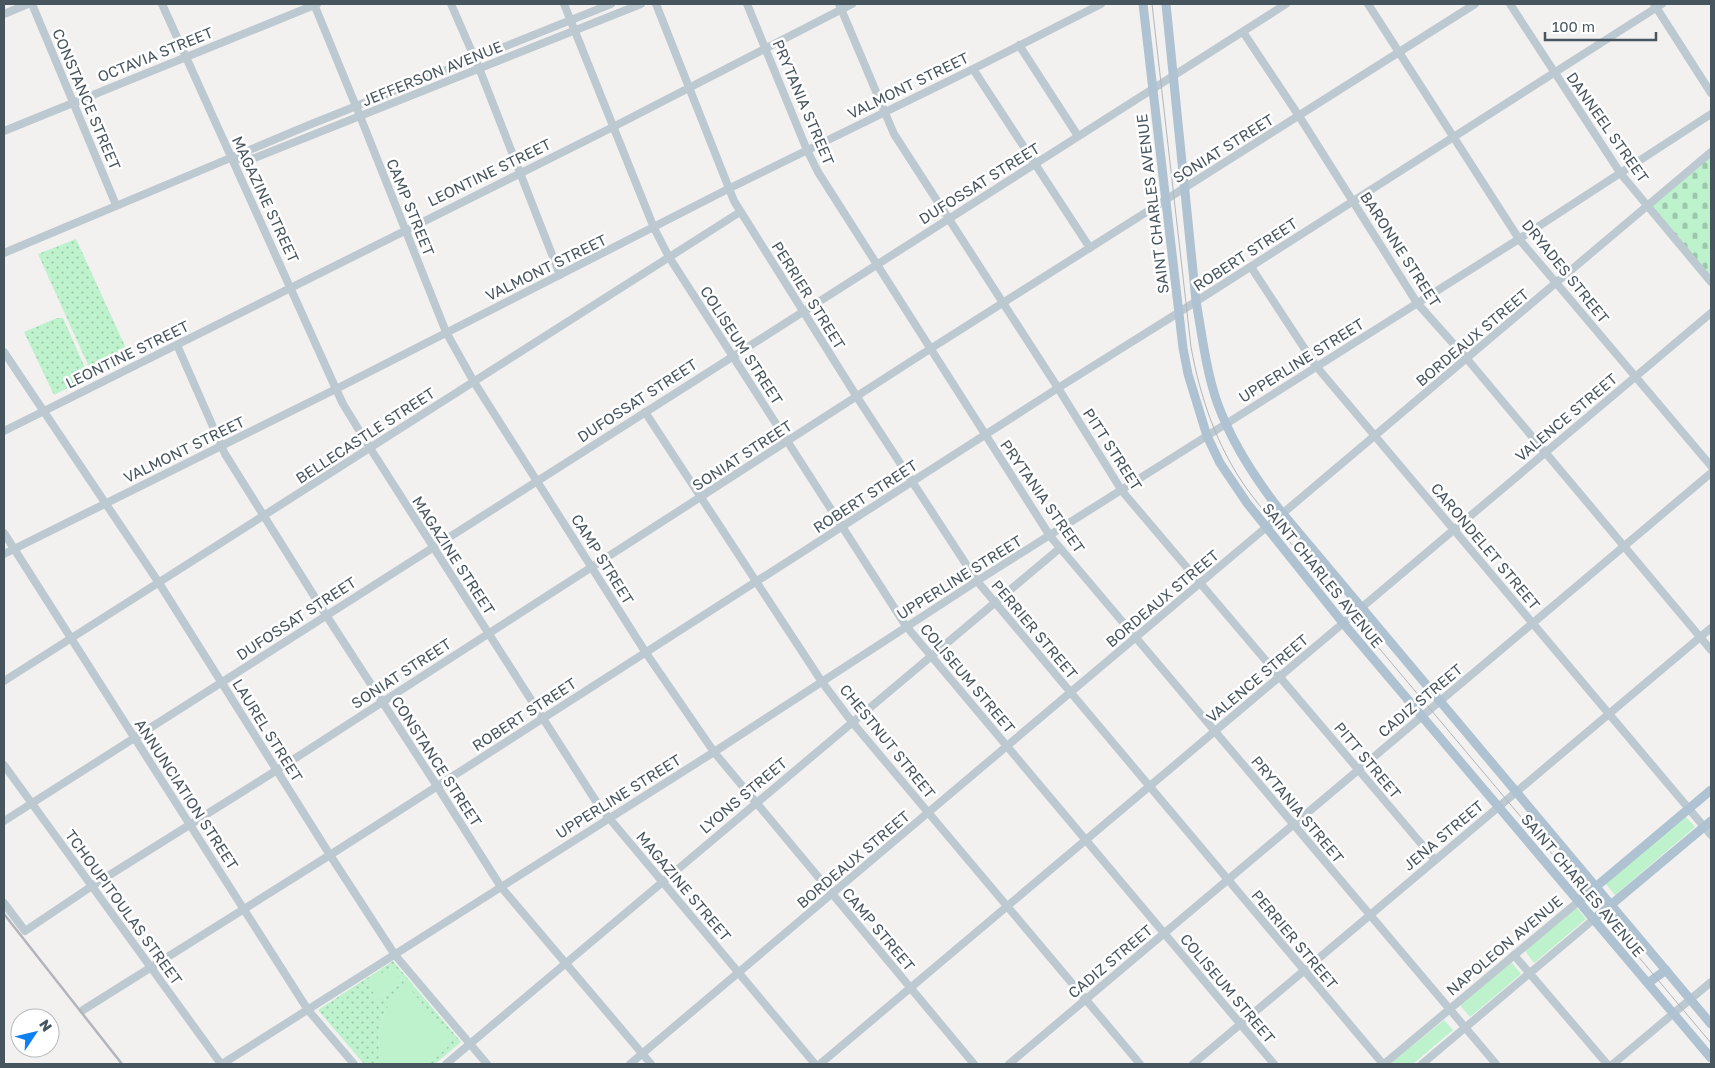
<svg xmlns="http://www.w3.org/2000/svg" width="1715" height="1068" viewBox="0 0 1715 1068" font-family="'Golos Text',sans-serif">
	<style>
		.grass { fill: #bdf2cd }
		.cemetery { fill: url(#cemetery-stones) }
		.park { fill: url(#park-dots); fill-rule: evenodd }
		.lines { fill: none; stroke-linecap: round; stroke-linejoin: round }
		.minor { stroke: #bdc9d0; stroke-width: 8 }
		.major { stroke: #aec2d1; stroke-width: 9 }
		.tram { stroke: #b2b6bb; stroke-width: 1 }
		.rail { stroke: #b2b6bb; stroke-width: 2.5 }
		.labels { text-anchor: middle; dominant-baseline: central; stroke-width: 5; stroke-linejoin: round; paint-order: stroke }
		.street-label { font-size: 15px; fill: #47555f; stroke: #fff }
	</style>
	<defs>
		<pattern id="cemetery-stones" width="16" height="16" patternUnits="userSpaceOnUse" patternTransform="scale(1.25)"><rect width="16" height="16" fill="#bdf2cd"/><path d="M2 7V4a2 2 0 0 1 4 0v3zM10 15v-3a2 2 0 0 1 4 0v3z" fill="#9bc7aa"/></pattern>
		<pattern id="park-dots" width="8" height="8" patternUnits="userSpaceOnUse" patternTransform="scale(1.25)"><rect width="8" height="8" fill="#bdf2cd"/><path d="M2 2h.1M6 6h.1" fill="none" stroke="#9bc7aa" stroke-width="1.8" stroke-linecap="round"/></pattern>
	</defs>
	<rect width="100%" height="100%" fill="#f3f0f0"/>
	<g class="grass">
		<polygon points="1685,816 1695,827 1615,895 1605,883"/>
		<polygon points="1576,907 1586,919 1534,963 1525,951"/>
		<polygon points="1511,962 1521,974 1470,1017 1460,1005"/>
		<polygon points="392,966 402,983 377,999 366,982"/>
		<path d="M408,985L451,1040L452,1044L429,1064H382C373,1034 382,1004 408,985Z"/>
		<polygon points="1444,1020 1453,1030 1413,1064 1394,1064 1392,1062"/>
	</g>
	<polygon class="cemetery" points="1711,152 1711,282 1648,207"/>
	<g class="park">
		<polygon points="76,239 130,357 93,376 38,254"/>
		<polygon points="57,318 63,318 89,377 54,395 24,332"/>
		<path d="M393,961L461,1042L435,1064H429L451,1044V1040L408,986C382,1003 373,1035 382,1064H364L318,1010ZM392,967L402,983L377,999L367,982Z"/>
	</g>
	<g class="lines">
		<g class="minor">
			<polyline points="32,4 116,205"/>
			<polyline points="162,4 336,389 343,404 370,448 599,806 815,1064"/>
			<polyline points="314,4 360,116 446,332 474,382 646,653 714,752 974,1064"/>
			<polyline points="451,4 479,68 560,275"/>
			<polyline points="564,4 654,228 669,257 906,626 1274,1064"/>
			<polyline points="656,4 734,201 857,397 977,581 1383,1064"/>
			<polyline points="747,4 807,150 818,172 1050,536 1496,1064"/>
			<polyline points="839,4 894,134 1058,388 1122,491 1435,860"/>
			<polyline points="1368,4 1519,239 1711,466"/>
			<polyline points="1510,4 1621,174 1711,282"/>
			<polyline points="1654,4 1711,93"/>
			<polyline points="4,14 28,4"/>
			<polyline points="1243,32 1299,116 1417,303 1467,359 1711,650"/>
			<polyline points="1019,45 1078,136"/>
			<polyline points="973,69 1090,248"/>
			<polyline points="4,131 317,4"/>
			<polyline points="232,157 247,161 641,4"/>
			<polyline points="4,253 309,125 611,4"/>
			<polyline points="1251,267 1316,366 1711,835"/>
			<polyline points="177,345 225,454 326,615 437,786 501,887 651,1064"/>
			<polyline points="4,352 159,583 330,855 395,955 487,1064"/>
			<polyline points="645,412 822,682 852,722 1140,1064"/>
			<polyline points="4,431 613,127 852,4"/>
			<polyline points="4,533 308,1010 354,1064"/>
			<polyline points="4,554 336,389 728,189 973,69 1101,4"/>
			<polyline points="4,681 740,212"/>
			<polyline points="4,765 221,1064"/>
			<polyline points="4,821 1286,4"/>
			<polyline points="4,903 25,931 92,886 277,770 930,349 1475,4"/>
			<polyline points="1514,955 1607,1064"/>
			<polyline points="83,1010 330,855 1058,388 1178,313 1662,4"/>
			<polyline points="222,1064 714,752 977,581 1519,239 1711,114"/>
			<polyline points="446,1064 1060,548"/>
			<polyline points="630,1064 1711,152"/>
			<polyline points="820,1064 1711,313"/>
			<polyline points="1009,1064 1711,473"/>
			<polyline points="1193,1064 1711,628"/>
			<polyline points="1384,1064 1579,901"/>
			<polyline points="1422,1064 1594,919"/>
			<polyline points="1613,1064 1711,982"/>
		</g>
		<g class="major">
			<polyline points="1143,4 1183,348 1188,374 1207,436 1220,463 1247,503 1343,623 1711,1058"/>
			<path d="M1166,4L1196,301C1202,335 1206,370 1217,402C1232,444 1256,480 1283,514L1711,1024"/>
			<polyline points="1579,901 1711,790"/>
			<polyline points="1594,919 1711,821"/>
			<polyline points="1648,983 1666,970"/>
		</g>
		<path class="tram" d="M1152,4L1191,347C1200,397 1217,447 1247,489C1255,500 1264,511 1273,522L1711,1043"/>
		<polyline class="rail" points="4,914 122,1064"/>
	</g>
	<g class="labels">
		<g class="street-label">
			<text transform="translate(155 54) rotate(-22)">OCTAVIA STREET</text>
			<text transform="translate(432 73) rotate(-22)">JEFFERSON AVENUE</text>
			<text transform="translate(908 85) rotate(-26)">VALMONT STREET</text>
			<text transform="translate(87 99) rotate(67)">CONSTANCE STREET</text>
			<text transform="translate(804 102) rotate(67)">PRYTANIA STREET</text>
			<text transform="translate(1608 127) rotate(55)">DANNEEL STREET</text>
			<text transform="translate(1223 148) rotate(-32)">SONIAT STREET</text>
			<text transform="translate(489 172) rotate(-26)">LEONTINE STREET</text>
			<text transform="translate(979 183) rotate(-32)">DUFOSSAT STREET</text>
			<text transform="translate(266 199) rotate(65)">MAGAZINE STREET</text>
			<text transform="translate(1152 204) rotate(-97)">SAINT CHARLES AVENUE</text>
			<text transform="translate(411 207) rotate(68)">CAMP STREET</text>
			<text transform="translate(1401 249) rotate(57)">BARONNE STREET</text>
			<text transform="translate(1245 254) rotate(-33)">ROBERT STREET</text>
			<text transform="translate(546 267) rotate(-26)">VALMONT STREET</text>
			<text transform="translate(1566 271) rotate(51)">DRYADES STREET</text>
			<text transform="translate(809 295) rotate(58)">PERRIER STREET</text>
			<text transform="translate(1472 337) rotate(-40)">BORDEAUX STREET</text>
			<text transform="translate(742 345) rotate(57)">COLISEUM STREET</text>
			<text transform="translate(127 354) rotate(-26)">LEONTINE STREET</text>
			<text transform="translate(1301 360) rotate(-32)">UPPERLINE STREET</text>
			<text transform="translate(637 400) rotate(-33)">DUFOSSAT STREET</text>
			<text transform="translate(1566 417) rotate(-40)">VALENCE STREET</text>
			<text transform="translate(365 435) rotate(-33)">BELLECASTLE STREET</text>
			<text transform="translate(184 449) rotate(-26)">VALMONT STREET</text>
			<text transform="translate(1113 449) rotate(57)">PITT STREET</text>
			<text transform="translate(742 455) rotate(-33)">SONIAT STREET</text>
			<text transform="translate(865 496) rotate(-33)">ROBERT STREET</text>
			<text transform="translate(1043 496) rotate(55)">PRYTANIA STREET</text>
			<text transform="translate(1486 546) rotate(50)">CARONDELET STREET</text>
			<text transform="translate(454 555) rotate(57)">MAGAZINE STREET</text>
			<text transform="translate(603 559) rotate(58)">CAMP STREET</text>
			<text transform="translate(1323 575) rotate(51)">SAINT CHARLES AVENUE</text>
			<text transform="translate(959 577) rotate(-32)">UPPERLINE STREET</text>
			<text transform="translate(1162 598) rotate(-40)">BORDEAUX STREET</text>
			<text transform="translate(296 618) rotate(-33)">DUFOSSAT STREET</text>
			<text transform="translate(1035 629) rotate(50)">PERRIER STREET</text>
			<text transform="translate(401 673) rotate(-33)">SONIAT STREET</text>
			<text transform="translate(968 678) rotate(50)">COLISEUM STREET</text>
			<text transform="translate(1257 678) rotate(-40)">VALENCE STREET</text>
			<text transform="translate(1420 700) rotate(-40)">CADIZ STREET</text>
			<text transform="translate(524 714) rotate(-33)">ROBERT STREET</text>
			<text transform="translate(268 730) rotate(58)">LAUREL STREET</text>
			<text transform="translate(888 741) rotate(51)">CHESTNUT STREET</text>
			<text transform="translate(1368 760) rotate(50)">PITT STREET</text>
			<text transform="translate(437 761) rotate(57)">CONSTANCE STREET</text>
			<text transform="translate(187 794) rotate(57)">ANNUNCIATION STREET</text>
			<text transform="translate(743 795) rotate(-40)">LYONS STREET</text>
			<text transform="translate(618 796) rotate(-32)">UPPERLINE STREET</text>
			<text transform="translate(1298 809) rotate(50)">PRYTANIA STREET</text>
			<text transform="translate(1443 835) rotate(-40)">JENA STREET</text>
			<text transform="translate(853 859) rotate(-40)">BORDEAUX STREET</text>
			<text transform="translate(1583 885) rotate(50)">SAINT CHARLES AVENUE</text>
			<text transform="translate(684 886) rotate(50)">MAGAZINE STREET</text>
			<text transform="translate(124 907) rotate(54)">TCHOUPITOULAS STREET</text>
			<text transform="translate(879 929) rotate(50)">CAMP STREET</text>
			<text transform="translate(1295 939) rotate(50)">PERRIER STREET</text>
			<text transform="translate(1504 945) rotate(-40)">NAPOLEON AVENUE</text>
			<text transform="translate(1110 961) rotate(-40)">CADIZ STREET</text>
			<text transform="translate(1228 988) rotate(50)">COLISEUM STREET</text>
		</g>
	</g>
	<rect width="1715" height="1068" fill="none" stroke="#47555f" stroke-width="10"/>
	<g transform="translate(35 1033) rotate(55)"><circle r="24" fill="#ffffff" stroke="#b5bbbf"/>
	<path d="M0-4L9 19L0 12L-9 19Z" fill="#0d81f0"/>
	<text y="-8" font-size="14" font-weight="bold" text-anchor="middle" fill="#47555f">N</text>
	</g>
	<path d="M1545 32v8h111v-8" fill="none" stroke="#47555f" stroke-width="2.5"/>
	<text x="1552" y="32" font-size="15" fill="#47555f" stroke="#ffffff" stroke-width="4" paint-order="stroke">100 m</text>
</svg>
